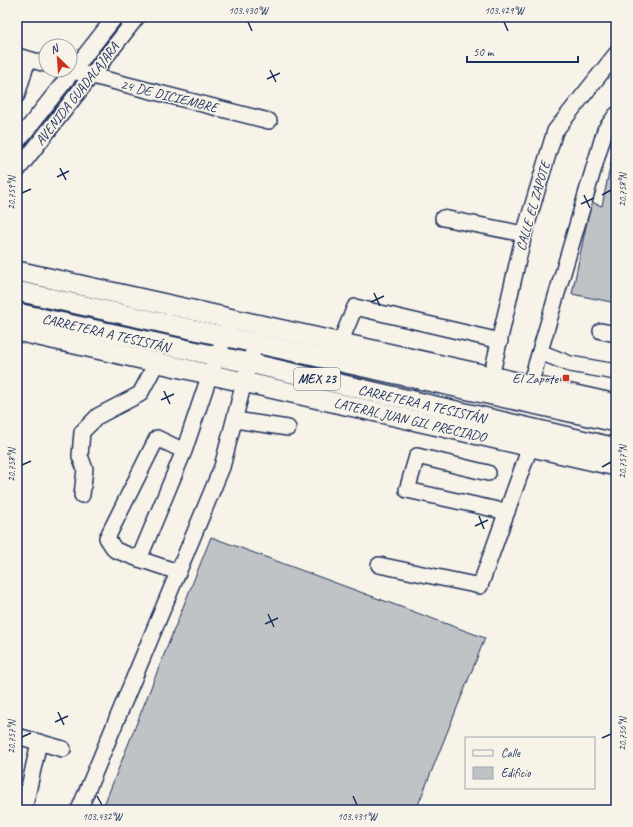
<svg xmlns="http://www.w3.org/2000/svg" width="633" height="827" viewBox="0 0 633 827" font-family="Caveat,sans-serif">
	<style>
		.building { fill: #c0c3c5; stroke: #1b2f5e }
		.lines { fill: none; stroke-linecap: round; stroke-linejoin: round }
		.minor-casing { stroke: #1b2f5e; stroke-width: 18 }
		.major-casing { stroke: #1b2f5e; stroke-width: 22 }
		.minor { stroke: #f7f3e8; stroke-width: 15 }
		.major { stroke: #f7f3e8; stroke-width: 19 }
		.ticks { fill: none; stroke: #1b2f5e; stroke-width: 1.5 }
		.poi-dot { fill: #c8321e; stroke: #f7f3e8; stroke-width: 1.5 }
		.labels { text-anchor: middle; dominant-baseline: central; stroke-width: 3; stroke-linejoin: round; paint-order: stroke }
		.shield { fill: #f7f3e8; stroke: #5d6a87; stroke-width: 1 }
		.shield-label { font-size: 13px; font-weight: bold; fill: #1b2f5e }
		.street-label { font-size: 14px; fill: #1b2f5e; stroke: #f7f3e8 }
		.poi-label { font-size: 14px; fill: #1b2f5e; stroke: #f7f3e8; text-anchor: end }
		.neatline { fill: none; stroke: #1b2f5e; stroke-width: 1.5 }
		.ticks-label { font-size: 10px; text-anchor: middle; fill: #1b2f5e }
	</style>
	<rect width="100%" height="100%" fill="#f7f3e8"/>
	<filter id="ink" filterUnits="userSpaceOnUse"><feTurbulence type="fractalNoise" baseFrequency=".025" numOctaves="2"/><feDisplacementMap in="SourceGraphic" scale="8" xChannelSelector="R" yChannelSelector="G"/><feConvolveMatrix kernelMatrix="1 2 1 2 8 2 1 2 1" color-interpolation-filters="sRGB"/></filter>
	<g filter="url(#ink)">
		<g class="building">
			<polygon points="616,138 616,303 572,294 591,202 602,206"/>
			<polygon points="211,537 485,638 416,810 102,810"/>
		</g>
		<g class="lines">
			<g class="minor-casing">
				<g id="minor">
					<polyline points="17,56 46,64"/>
					<polyline points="69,70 269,121"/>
					<polyline points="17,95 28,59"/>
					<polyline points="17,142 115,17"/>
					<polyline points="17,171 137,17"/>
					<polyline points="443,218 524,234"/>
					<polyline points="601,331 616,334"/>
					<polyline points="340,343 355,307 500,341"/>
					<polyline points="540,352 570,364 616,372"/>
					<polyline points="491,377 524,234 555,131 616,54"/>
					<polyline points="530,385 605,130 616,115"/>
					<polyline points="235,420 288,428"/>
					<polyline points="184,451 157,438 107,538 115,550 139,559 184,451 210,374 229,327"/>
					<polyline points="488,473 417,456 407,490 507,512"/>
					<polyline points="82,495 85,469 80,456 82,432 98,416 140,394 157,362"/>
					<polyline points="139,559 178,572"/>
					<polyline points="379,565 480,586 530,447"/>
					<polyline points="17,736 63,749"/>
					<polyline points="24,810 39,742"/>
					<polyline points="79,810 222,467 249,363 260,333"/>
				</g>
			</g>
			<g class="major-casing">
				<g id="major">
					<polyline points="17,271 616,404"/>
					<polyline points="17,291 616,422"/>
					<polyline points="17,313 249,363 616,448"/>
					<polyline points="17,331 616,466"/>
				</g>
			</g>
			<use href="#minor" class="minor"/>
			<use href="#major" class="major"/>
		</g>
	</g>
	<path class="ticks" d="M248,22L252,31M504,22L508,31M270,70L276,82M267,79L280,73M60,168L66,180M57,177L69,171M22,193L31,189M584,195L590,208M602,195L611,190M581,204L594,198M374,293L380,306M371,302L384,296M164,391L170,404M161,400L174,394M22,465L31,461M602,467L611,462M479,516L484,529M475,526L488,520M268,614L274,627M265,624L278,618M58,712L64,725M55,722L68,716M22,737L31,733M602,738L611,734M97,796L102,805M353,796L357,805"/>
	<rect class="poi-dot" x="562" y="374" width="8" height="8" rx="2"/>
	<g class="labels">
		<rect class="shield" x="294" y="368" width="46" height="22" rx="3"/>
		<g class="shield-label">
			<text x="317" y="379">MEX 23</text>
		</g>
		<g class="street-label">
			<text transform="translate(77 94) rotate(-52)">AVENIDA GUADALAJARA</text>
			<text transform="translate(169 96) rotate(14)">24 DE DICIEMBRE</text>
			<text transform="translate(533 206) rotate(-74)">CALLE EL ZAPOTE</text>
			<text transform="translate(106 333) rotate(13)">CARRETERA A TESISTÁN</text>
			<text transform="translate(422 404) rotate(13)">CARRETERA A TESISTÁN</text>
			<text transform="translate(410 420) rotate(13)">LATERAL JUAN GIL PRECIADO</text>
		</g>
		<g class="poi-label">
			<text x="558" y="378">El Zapote</text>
		</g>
	</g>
	<rect width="633" height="827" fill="none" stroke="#f7f3e8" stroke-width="44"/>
	<rect x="465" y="737" width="130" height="52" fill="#f7f3e8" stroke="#9fa5b1"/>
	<rect x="473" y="750" width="20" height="6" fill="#f7f3e8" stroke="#9fa5b1"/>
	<text x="501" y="757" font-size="12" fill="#1b2f5e">Calle</text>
	<rect x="473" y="767" width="20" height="12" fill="#c0c3c5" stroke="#9fa5b1"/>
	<text x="501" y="777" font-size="12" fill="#1b2f5e">Edificio</text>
	<g transform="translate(58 58) rotate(335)"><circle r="19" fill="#f7f3e8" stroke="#9fa5b1"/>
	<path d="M0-3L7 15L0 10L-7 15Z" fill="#c8321e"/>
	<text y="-6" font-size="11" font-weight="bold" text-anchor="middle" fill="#1b2f5e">N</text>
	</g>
	<path d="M467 56v6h111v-6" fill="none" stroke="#1b2f5e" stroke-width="2"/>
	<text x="473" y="56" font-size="12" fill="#1b2f5e" stroke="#f7f3e8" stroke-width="3" paint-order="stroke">50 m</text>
	<rect x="22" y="22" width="589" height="783" class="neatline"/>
	<g class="ticks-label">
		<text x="248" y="14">103.430°W</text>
		<text x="504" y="14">103.429°W</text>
		<text transform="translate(622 190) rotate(-90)" y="4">20.758°N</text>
		<text transform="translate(11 193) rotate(-90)" y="4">20.759°N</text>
		<text transform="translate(622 462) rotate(-90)" y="4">20.757°N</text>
		<text transform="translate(11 465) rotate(-90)" y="4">20.758°N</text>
		<text transform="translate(622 734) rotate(-90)" y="4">20.756°N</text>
		<text transform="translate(11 737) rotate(-90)" y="4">20.757°N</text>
		<text x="102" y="820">103.432°W</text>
		<text x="357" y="820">103.431°W</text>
	</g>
</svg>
